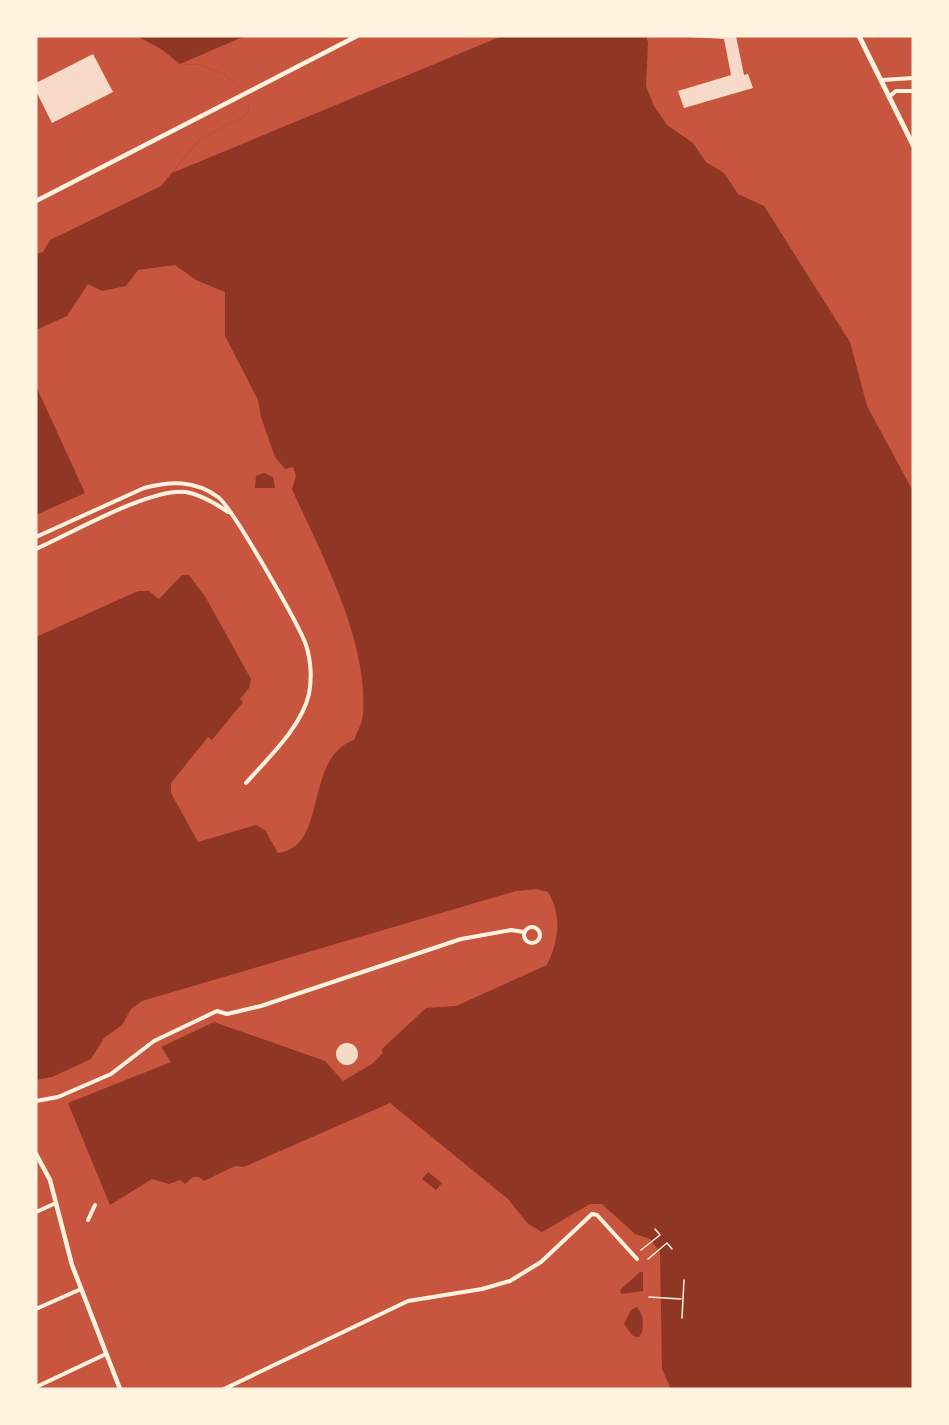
<svg xmlns="http://www.w3.org/2000/svg" width="949" height="1425" viewBox="0 0 949 1425" font-family="'Work Sans',sans-serif">
	<style>
		.water { fill: #8f3625 }
		.pier { fill: #c8553d }
		.building { fill: #f7dbc8 }
		.lines { fill: none; stroke-linecap: round; stroke-linejoin: round }
		.path { stroke: #fff3e0; stroke-width: 1.5 }
		.minor { stroke: #fff3e0; stroke-width: 4 }
		.tertiary { stroke: #fff3e0; stroke-width: 4.5 }
		.secondary { stroke: #fff3e0; stroke-width: 5 }
	</style>
	<rect width="100%" height="100%" fill="#c8553d"/>
	<g class="water">
		<path d="M137,36H646L648,42L646,86L654,106L667,125L693,143L706,162L724,173L738,194L764,206L850,342L867,406L913,491V1389H671L662,1369L660,1252L650,1239L635,1234L602,1204H590L542,1232L528,1224L508,1199L390,1103L244,1167L235,1166L204,1181L199,1177H193L185,1184L180,1180L169,1184L152,1179L110,1205L68,1103L171,1062L161,1047L214,1022L325,1061L343,1081L372,1064L383,1053L381,1050L426,1008L456,1006L547,965C559,940 562,915 548,892L536,889L516,891L142,1001L131,1009L122,1025L104,1038L91,1059L52,1077L36,1080V637L138,591H149L159,599L182,575H189L206,598L251,679L249,688L240,699L243,702L212,740L208,737L171,783V793L198,842L256,825L265,830L278,853C329,847 303,758 354,740C357,732 363,722 363,714C368,639 322,556 292,489L296,476L293,467L285,469L275,457L261,417L258,400L225,336V292L196,280L175,265L138,270L126,286L102,291L88,284L67,316L36,330V254L43,252L50,240L161,186L200,139L247,115L249,105L238,87L224,74L200,65L180,64L161,49Z"/>
		<polygon points="36,386 85,493 36,515"/>
		<polygon points="264,473 273,477 275,488 255,488 256,476"/>
		<polygon points="428,1172 442,1183 436,1190 422,1179"/>
		<polygon points="640,1272 643,1272 643,1291 621,1294 620,1290"/>
		<path d="M637,1307C644,1314 645,1330 639,1337L633,1336L624,1324L631,1310Z"/>
	</g>
	<polygon class="pier" points="245,36 502,36 172,173 200,139 247,115 249,105 247,102 244,103 236,89 238,87 224,74 200,65 180,64"/>
	<g class="building">
		<polygon points="674,36 736,36 744,75 748,74 753,88 684,108 678,91 731,75 724,39"/>
		<polygon points="93,54 113,92 52,123 36,91 36,83"/>
		<circle cx="347" cy="1054" r="11"/>
	</g>
	<g class="lines">
		<g class="path">
			<polyline points="641,1250 660,1235 655,1229"/>
			<polyline points="648,1259 667,1243 672,1249"/>
			<polyline points="649,1297 681,1299"/>
			<polyline points="682,1318 684,1280"/>
		</g>
		<g class="minor">
			<polyline points="882,80 913,78"/>
			<polyline points="890,96 896,91 913,91"/>
			<path d="M36,537L144,488C170,481 195,480 218,497C232,507 299,625 306,645C311,660 312,679 309,694C301,728 268,758 246,783"/>
			<path d="M36,549C70,534 151,487 186,492C202,495 215,503 228,512"/>
			<circle cx="532" cy="935" r="8"/>
			<polyline points="36,1101 58,1097 111,1074 154,1041 217,1011 227,1014 261,1006 461,939 511,930 524,932"/>
			<polyline points="36,1212 56,1203"/>
			<polyline points="88,1220 95,1205"/>
			<polyline points="36,1309 81,1289"/>
			<polyline points="36,1387 106,1354"/>
			<polyline points="224,1389 408,1301 482,1289 510,1281 541,1262 592,1214 597,1215 637,1259"/>
		</g>
		<g class="tertiary">
			<polyline points="36,201 357,36"/>
			<polyline points="36,1154 50,1180 72,1265 120,1389"/>
		</g>
		<polyline class="secondary" points="859,36 913,145"/>
	</g>
	<rect width="949" height="1425" fill="none" stroke="#fff3e0" stroke-width="75"/>
</svg>
